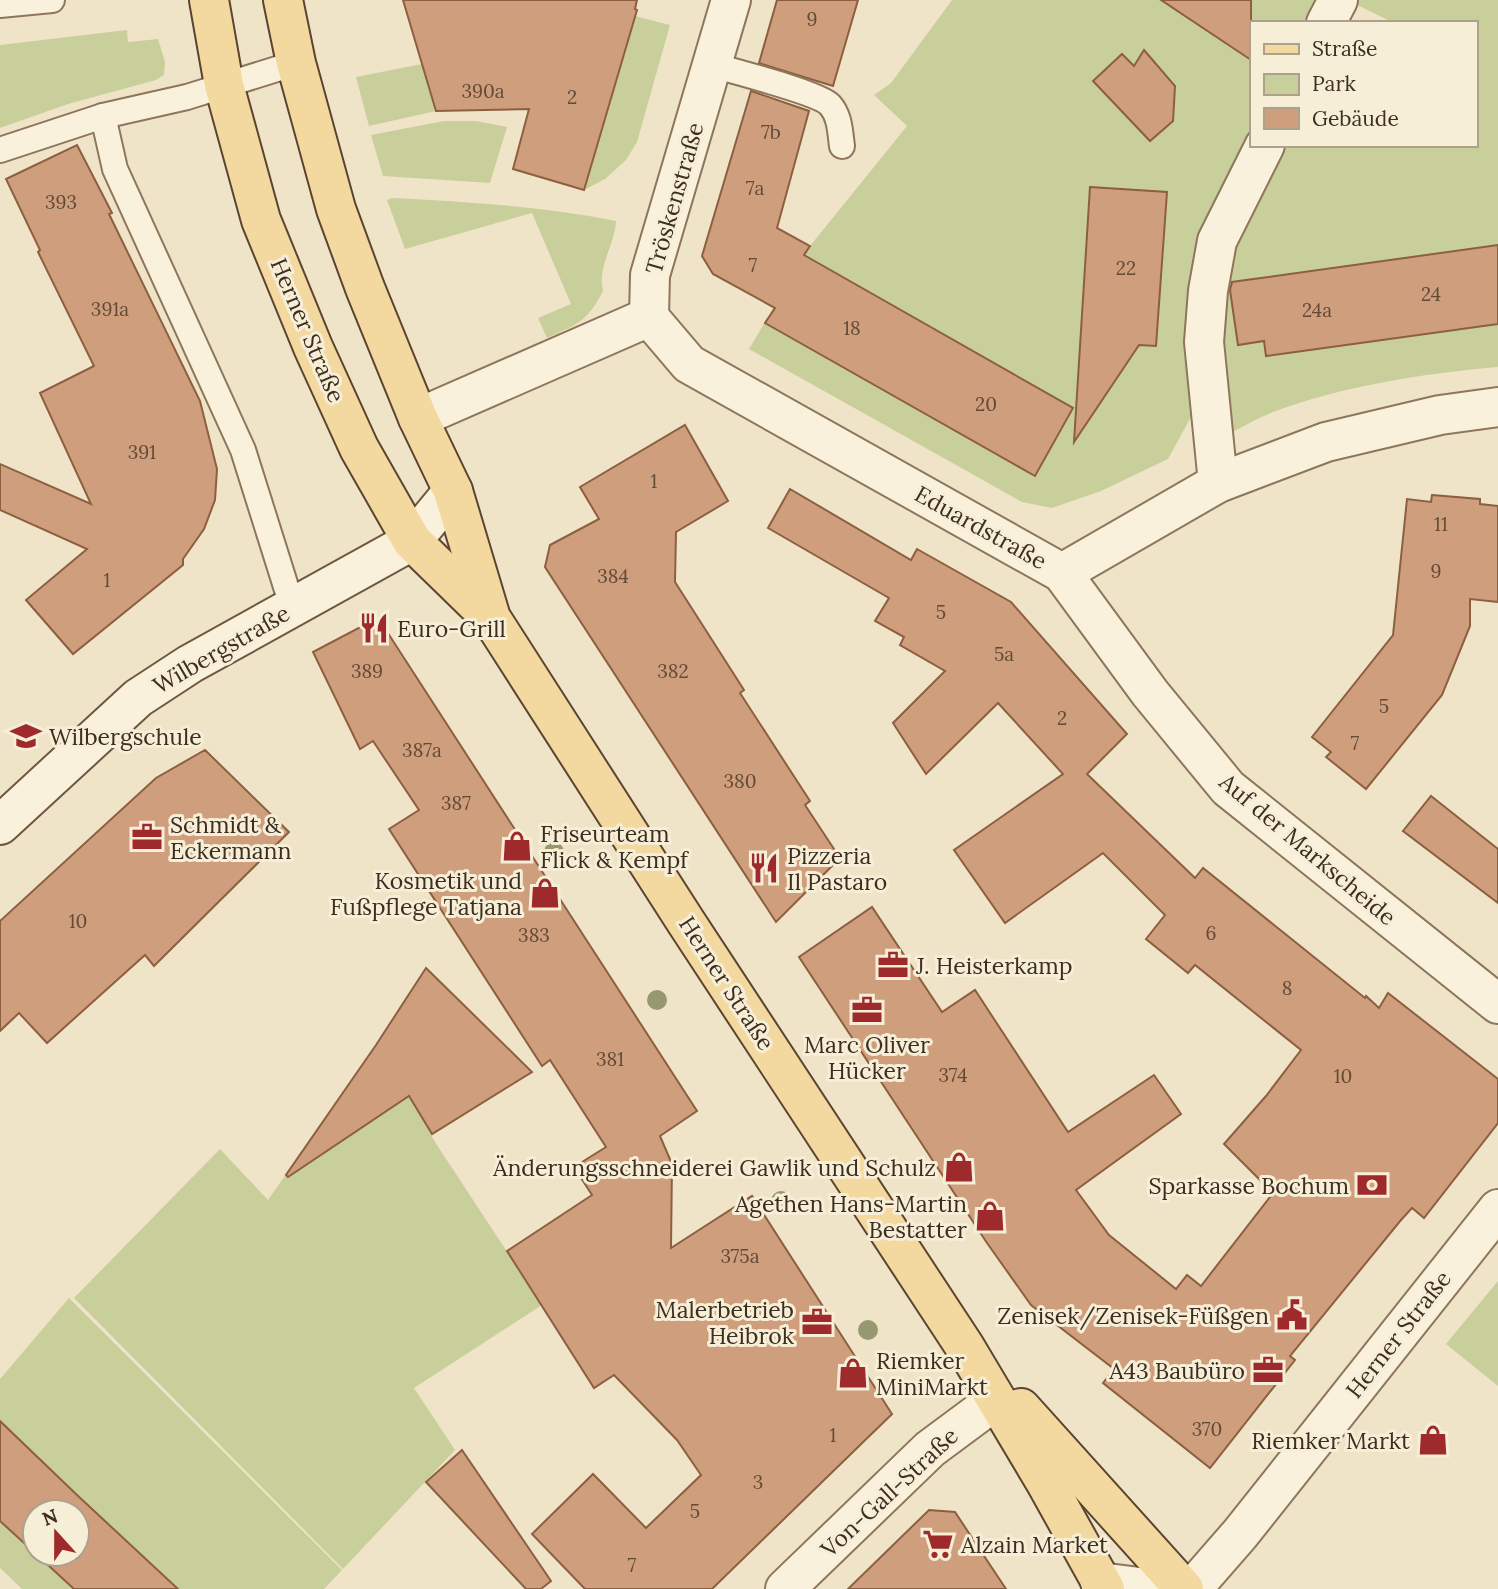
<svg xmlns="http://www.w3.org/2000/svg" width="1498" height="1589" viewBox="0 0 1498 1589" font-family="Lora,serif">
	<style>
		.green { fill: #c9cf9b; fill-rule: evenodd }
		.building { fill: #cf9f7d; stroke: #8d5f41; stroke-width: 2 }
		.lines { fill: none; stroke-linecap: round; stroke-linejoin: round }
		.lane-casing { stroke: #8d765c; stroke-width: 28 }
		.street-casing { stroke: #8d765c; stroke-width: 42 }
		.secondary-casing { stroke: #6f573f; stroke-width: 42 }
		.primary-casing { stroke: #5b4430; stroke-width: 42 }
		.lane { stroke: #faf1dc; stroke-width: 24 }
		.street { stroke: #faf1dc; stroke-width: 38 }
		.secondary { stroke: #faf1dc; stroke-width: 38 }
		.primary { stroke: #f3d9a0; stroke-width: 38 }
		.tree { fill: #96986f }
		.labels { text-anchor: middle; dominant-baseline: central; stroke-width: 6; stroke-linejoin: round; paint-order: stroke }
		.number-label { font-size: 19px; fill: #624a37 }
		.street-label { font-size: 23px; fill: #3d2e20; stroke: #f7eed8 }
		.poi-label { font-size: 23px; fill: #3d2e20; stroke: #f7eed8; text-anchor: start }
	</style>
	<rect width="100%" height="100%" fill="#f0e4c8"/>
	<g class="green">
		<polygon points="952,0 1315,0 1305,23 1251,23 1251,140 1188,336 1192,415 1168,459 1101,491 1052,508 1022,502 749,349 810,246 907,126 874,95 891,83"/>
		<path d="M1347,0H1498V367C1427,373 1342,386 1276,411C1259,417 1243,427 1227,435L1221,305L1229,260L1277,145H1475V23H1394Z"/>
		<polygon points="635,16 670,25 637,142 626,160 605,179 584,190"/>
		<polygon points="127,30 128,42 158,39 165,62 164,75 156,80 68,104 0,128 0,45"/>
		<polygon points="422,64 436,111 369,126 356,77"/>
		<polygon points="444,121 476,121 507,127 490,183 383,176 371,135"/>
		<path d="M392,198C468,202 542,206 616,221C615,245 597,266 603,291C587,322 578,324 547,338L538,318L571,304L532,213L405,249L387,200Z"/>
		<polygon points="409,1097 435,1142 542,1305 414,1388 455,1450 343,1569 74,1298 220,1149 268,1200 328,1114 349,1136"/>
		<polygon points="1498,1281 1498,1386 1446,1344"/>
		<path d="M69,1298L342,1570L324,1589H22L0,1568V1379ZM35,1512H77V1554H35Z"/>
	</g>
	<g class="building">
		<polygon points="403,0 637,0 635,9 637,10 584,190 513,169 529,109 436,111"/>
		<polygon points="777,0 858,0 833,86 759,63"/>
		<polygon points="1161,0 1251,0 1251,60"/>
		<polygon points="1144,50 1175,86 1173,121 1150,141 1093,81 1122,54 1134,66"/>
		<polygon points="751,91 809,111 777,228 810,246 804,255 1073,408 1035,476 765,323 775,308 713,274 702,256"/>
		<polygon points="77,145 112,213 109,214 200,401 217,469 215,500 204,529 183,559 183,565 73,654 26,600 87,549 0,510 0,464 91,504 40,393 94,366 38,252 40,250 6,179"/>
		<polygon points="1090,187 1167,192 1156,346 1139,345 1074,442"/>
		<polygon points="1498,245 1498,324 1266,356 1264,341 1238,345 1230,290 1232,282"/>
		<polygon points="685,425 728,501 676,532 675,582 744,690 740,693 810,801 805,805 840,858 776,922 545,567 550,545 599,519 580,487"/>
		<polygon points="790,489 911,560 917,549 1011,602 1127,734 1087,774 1195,878 1203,868 1365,998 1366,996 1379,1008 1388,993 1498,1079 1498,1123 1424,1218 1412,1208 1401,1220 1290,1356 1295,1360 1210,1468 1103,1383 1114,1369 1031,1305 987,1243 799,957 872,907 942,1012 975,990 1068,1132 1154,1075 1181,1114 1076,1190 1109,1235 1176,1289 1187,1275 1201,1286 1273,1193 1224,1144 1266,1096 1301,1050 1195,965 1188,973 1146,939 1165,915 1103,853 1005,923 954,850 1063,774 998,703 926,774 893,723 945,671 900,645 904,637 875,621 889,598 768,528"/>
		<polygon points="1432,495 1480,499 1480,504 1498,506 1498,602 1470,599 1470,626 1442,695 1366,789 1326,757 1331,752 1312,737 1393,635 1407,499 1431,502"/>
		<polygon points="368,623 384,627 697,1111 660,1136 672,1164 671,1248 752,1196 892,1414 712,1589 585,1589 532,1534 593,1474 646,1528 701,1475 677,1440 614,1375 594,1388 507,1251 592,1195 574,1167 606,1147 550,1060 542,1066 389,829 419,810 373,741 360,749 313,652"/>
		<polygon points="205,750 289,832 154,966 145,955 47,1043 19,1013 0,1031 0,921 156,778"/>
		<polygon points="1431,796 1498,849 1498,903 1403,831"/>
		<polygon points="426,968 532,1072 432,1134 409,1096 288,1177 286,1175 376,1045"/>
		<polygon points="0,1421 77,1495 178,1589 74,1589 36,1554 77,1554 77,1512 35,1512 35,1553 0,1521"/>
		<polygon points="462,1450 551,1581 541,1589 526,1589 426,1482"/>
		<polygon points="929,1510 955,1512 1006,1589 848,1589"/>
	</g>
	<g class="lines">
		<g class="lane-casing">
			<g id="lane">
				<polyline points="0,5 52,0"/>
				<path d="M712,65C733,71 819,93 830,105C840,116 840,132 842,146"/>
				<polyline points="103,116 115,169 243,450 293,609"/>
				<polyline points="0,150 103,116 187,97 296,63"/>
			</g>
		</g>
		<g class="street-casing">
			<g id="street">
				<polyline points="1326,23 1338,0"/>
				<polyline points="649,317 689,364 1062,573 1150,693 1228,788 1498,1004"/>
				<polyline points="649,317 650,275 731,0"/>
				<polyline points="418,418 649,317"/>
				<polyline points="1218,483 1204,342 1208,291 1217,241 1265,145"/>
				<polyline points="1062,573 1218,483 1326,442 1440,415 1498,407"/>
				<polyline points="1100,1582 1155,1589"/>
				<polyline points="785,1589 930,1449 996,1400"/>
				<polyline points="1192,1589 1240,1534 1498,1209"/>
			</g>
		</g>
		<g class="secondary-casing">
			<polyline id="secondary" points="0,825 138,698 190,664 412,541 453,491"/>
		</g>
		<g class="primary-casing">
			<g id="primary">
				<polyline points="209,0 224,85 261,220 313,347 359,448 412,541 490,617"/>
				<polyline points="283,0 296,63 336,209 365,288 418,418 453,491 491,618 686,922 965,1347 1046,1483 1105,1589"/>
				<polyline points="1021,1408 1184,1589"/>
			</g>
		</g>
		<use href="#lane" class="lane"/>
		<use href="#street" class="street"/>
		<use href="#secondary" class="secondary"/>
		<use href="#primary" class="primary"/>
	</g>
	<g class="tree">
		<circle cx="554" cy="852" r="10"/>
		<circle cx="657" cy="1000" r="10"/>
		<circle cx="781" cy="1201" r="10"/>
		<circle cx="868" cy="1330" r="10"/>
	</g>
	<defs>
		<g id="restaurant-bare" transform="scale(2.415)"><path d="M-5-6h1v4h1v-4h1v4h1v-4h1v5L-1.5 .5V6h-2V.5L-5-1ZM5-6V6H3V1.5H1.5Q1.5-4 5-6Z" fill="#9e2a2b" stroke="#f7eed8" stroke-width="2.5" paint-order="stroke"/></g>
		<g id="school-bare" transform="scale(2.415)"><path d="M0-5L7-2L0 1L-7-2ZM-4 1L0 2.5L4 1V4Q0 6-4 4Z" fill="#9e2a2b" stroke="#f7eed8" stroke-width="2.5" paint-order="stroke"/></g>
		<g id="office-bare" transform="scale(2.415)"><path d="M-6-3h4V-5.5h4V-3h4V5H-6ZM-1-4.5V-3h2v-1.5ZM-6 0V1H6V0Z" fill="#9e2a2b" stroke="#f7eed8" stroke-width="2.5" paint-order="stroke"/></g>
		<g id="shop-bare" transform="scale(2.415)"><path d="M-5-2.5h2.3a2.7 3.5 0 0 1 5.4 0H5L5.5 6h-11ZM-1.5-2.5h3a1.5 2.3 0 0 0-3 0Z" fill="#9e2a2b" stroke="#f7eed8" stroke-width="2.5" paint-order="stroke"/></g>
		<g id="bank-bare" transform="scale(2.415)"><path d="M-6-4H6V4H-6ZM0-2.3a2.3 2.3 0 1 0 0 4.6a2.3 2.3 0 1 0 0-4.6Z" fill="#9e2a2b" stroke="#f7eed8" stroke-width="2.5" paint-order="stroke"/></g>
		<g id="civic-bare" transform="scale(2.415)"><path d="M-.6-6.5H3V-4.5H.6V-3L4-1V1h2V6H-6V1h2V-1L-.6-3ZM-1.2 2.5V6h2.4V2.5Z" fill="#9e2a2b" stroke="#f7eed8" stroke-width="2.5" paint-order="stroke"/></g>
		<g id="supermarket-bare" transform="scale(2.415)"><path d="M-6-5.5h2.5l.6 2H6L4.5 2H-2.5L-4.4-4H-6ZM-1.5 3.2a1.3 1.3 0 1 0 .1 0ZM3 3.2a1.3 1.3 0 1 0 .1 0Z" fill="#9e2a2b" stroke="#f7eed8" stroke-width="2.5" paint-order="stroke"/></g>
	</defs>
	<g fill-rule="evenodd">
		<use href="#restaurant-bare" x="374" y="628"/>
		<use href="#school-bare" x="26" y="736"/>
		<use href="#office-bare" x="147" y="837"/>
		<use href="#shop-bare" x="517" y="846"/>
		<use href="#restaurant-bare" x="764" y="868"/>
		<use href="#shop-bare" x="545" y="893"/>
		<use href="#office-bare" x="893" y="965"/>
		<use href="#office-bare" x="867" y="1010"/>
		<use href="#shop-bare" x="959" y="1167"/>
		<use href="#bank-bare" x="1372" y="1185"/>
		<use href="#shop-bare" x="990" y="1216"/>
		<use href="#civic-bare" x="1292" y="1315"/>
		<use href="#office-bare" x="817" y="1322"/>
		<use href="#office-bare" x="1268" y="1370"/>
		<use href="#shop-bare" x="853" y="1373"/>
		<use href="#shop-bare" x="1433" y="1440"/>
		<use href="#supermarket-bare" x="938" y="1544"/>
	</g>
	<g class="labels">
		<g class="number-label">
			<text x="812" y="19">9</text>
			<text x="483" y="91">390a</text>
			<text x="572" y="97">2</text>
			<text x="771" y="132">7b</text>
			<text x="755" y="188">7a</text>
			<text x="61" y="202">393</text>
			<text x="753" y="265">7</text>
			<text x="1126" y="268">22</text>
			<text x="1431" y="294">24</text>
			<text x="110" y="309">391a</text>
			<text x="1317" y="310">24a</text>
			<text x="852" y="328">18</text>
			<text x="986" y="404">20</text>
			<text x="142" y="452">391</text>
			<text x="654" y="481">1</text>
			<text x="1441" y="524">11</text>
			<text x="1436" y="571">9</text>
			<text x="613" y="576">384</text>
			<text x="107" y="580">1</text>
			<text x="941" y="612">5</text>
			<text x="1004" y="654">5a</text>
			<text x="367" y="671">389</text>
			<text x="673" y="671">382</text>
			<text x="1384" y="706">5</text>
			<text x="1062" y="718">2</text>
			<text x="1355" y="743">7</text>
			<text x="422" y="750">387a</text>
			<text x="740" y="781">380</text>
			<text x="456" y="803">387</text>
			<text x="78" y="921">10</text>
			<text x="1211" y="933">6</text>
			<text x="534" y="935">383</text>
			<text x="1287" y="988">8</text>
			<text x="610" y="1059">381</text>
			<text x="953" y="1075">374</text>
			<text x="1343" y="1076">10</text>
			<text x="740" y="1256">375a</text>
			<text x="1207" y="1429">370</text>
			<text x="833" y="1435">1</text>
			<text x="758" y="1482">3</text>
			<text x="695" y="1511">5</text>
			<text x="632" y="1565">7</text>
		</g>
		<g class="street-label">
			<text transform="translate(674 198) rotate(-74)">Tröskenstraße</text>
			<text transform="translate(308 330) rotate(67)">Herner Straße</text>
			<text transform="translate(981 527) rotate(29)">Eduardstraße</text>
			<text transform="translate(221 649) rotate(-30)">Wilbergstraße</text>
			<text transform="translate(1308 849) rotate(40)">Auf der Markscheide</text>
			<text transform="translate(727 983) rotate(57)">Herner Straße</text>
			<text transform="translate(1398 1334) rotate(-52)">Herner Straße</text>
			<text transform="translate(889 1492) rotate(-43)">Von-Gall-Straße</text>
		</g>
		<g class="poi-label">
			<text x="397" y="628">Euro-Grill</text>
			<text x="49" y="736">Wilbergschule</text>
			<text x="170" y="824">Schmidt &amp;<tspan x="170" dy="26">Eckermann</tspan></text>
			<text x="540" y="833">Friseurteam<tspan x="540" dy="26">Flick &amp; Kempf</tspan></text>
			<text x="787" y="855">Pizzeria<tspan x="787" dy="26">Il Pastaro</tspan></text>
			<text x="522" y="880" text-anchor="end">Kosmetik und<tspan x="522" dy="26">Fußpflege Tatjana</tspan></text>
			<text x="916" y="965">J. Heisterkamp</text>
			<text x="867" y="1044" text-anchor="middle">Marc Oliver<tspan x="867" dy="26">Hücker</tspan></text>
			<text x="936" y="1167" text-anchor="end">Änderungsschneiderei Gawlik und Schulz</text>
			<text x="1349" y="1185" text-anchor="end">Sparkasse Bochum</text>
			<text x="967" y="1203" text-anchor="end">Agethen Hans-Martin<tspan x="967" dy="26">Bestatter</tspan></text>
			<text x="794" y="1309" text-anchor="end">Malerbetrieb<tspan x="794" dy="26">Heibrok</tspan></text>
			<text x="1269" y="1315" text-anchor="end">Zenisek/Zenisek-Füßgen</text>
			<text x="876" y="1360">Riemker<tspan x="876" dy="26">MiniMarkt</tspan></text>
			<text x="1245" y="1370" text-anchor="end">A43 Baubüro</text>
			<text x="1410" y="1440" text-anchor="end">Riemker Markt</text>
			<text x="961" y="1544">Alzain Market</text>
		</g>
	</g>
	<rect x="1250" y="21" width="228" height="126" fill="#f7eed8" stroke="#ada18e" stroke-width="2"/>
	<rect x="1264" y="44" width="35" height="10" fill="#f3d9a0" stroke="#ada18e" stroke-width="2"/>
	<text x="1312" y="56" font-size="21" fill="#3d2e20">Straße</text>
	<rect x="1264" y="74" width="35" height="21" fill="#c9cf9b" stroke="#ada18e" stroke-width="2"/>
	<text x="1312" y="91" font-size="21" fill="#3d2e20">Park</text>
	<rect x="1264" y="108" width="35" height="21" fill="#cf9f7d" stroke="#ada18e" stroke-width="2"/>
	<text x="1312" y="126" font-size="21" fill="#3d2e20">Gebäude</text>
	<g transform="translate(56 1533) rotate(339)"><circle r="33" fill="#f7eed8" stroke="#ada18e" stroke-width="2"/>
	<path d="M0-5L12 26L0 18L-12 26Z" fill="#9e2a2b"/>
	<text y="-10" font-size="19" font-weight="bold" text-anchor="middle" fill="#3d2e20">N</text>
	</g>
</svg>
